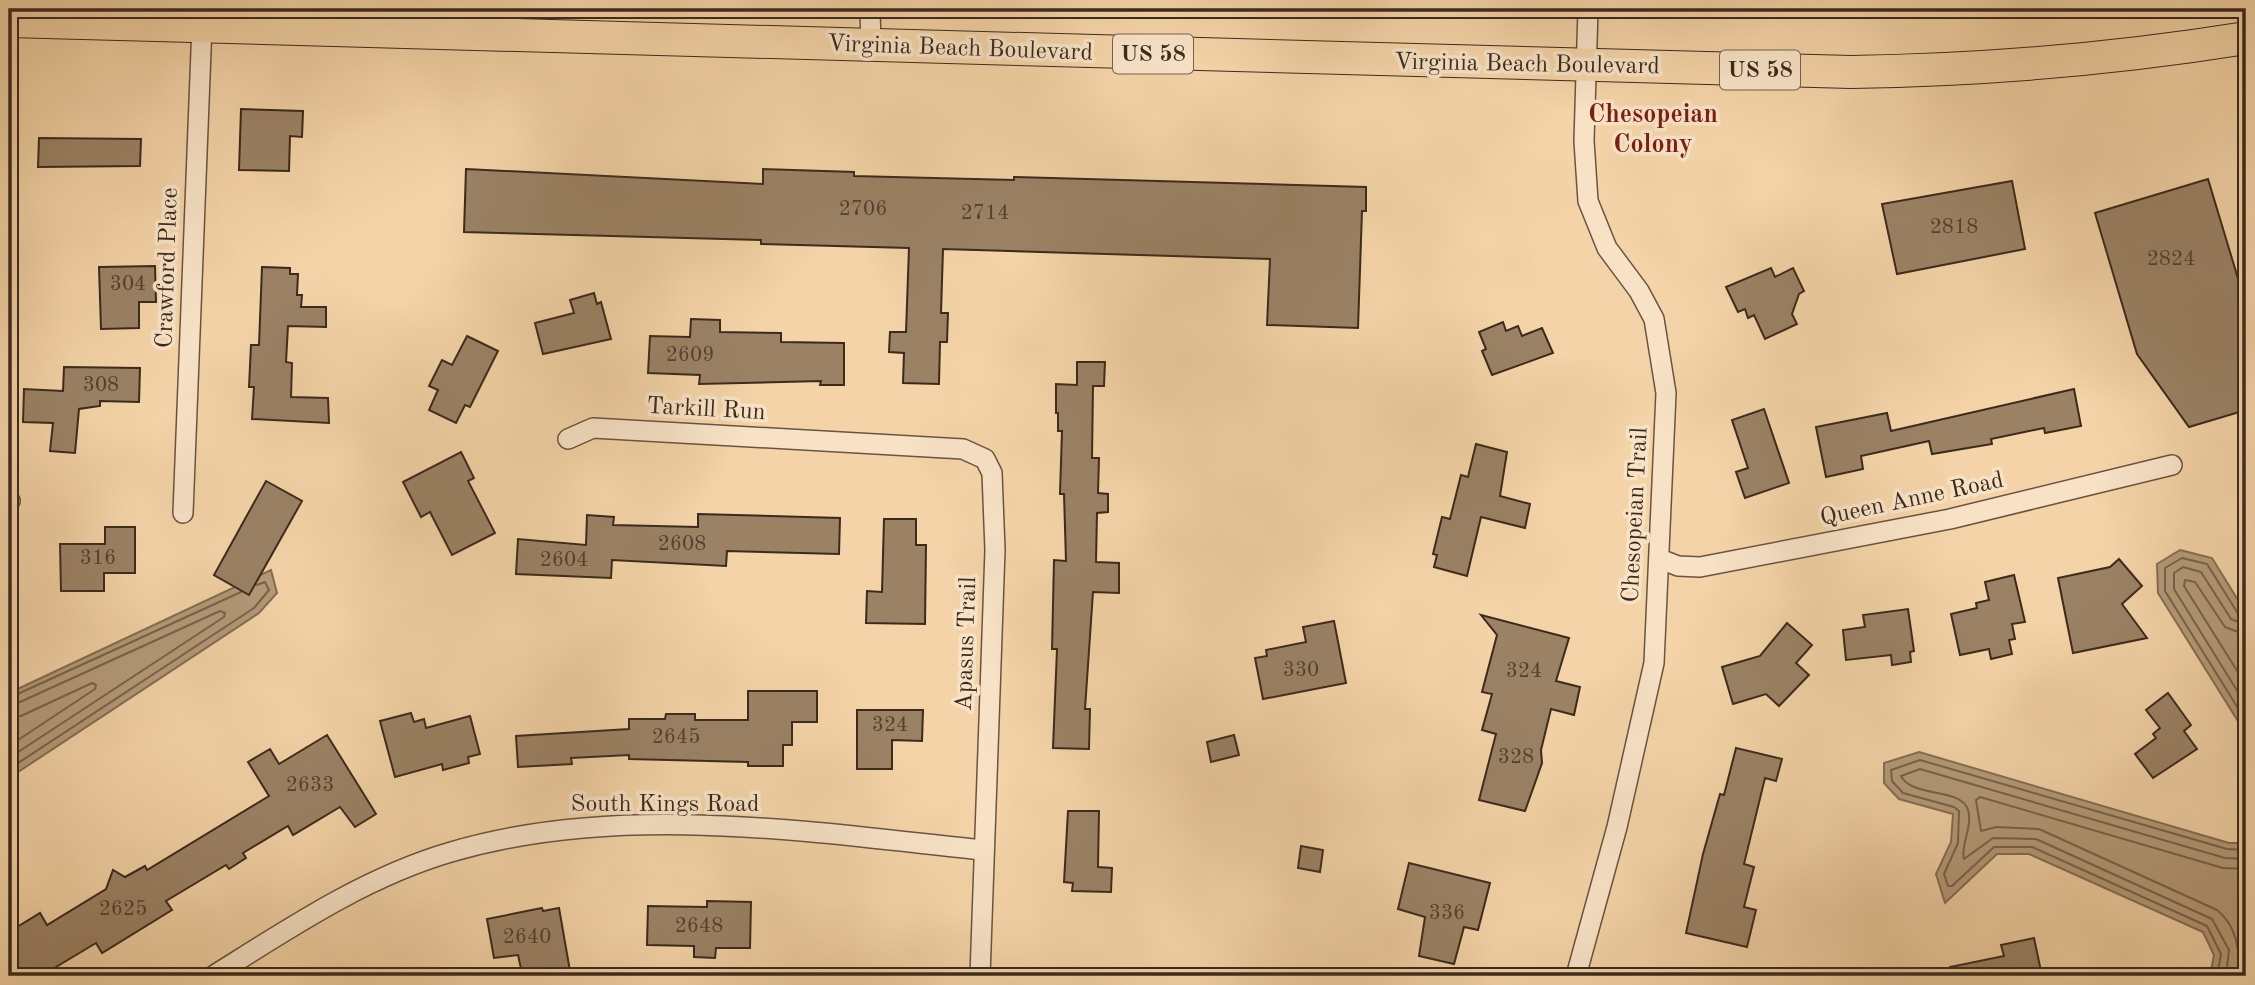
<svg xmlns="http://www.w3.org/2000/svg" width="2255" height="985" viewBox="0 0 2255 985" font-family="'Old Standard TT',serif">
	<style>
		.water { fill: #b59a78; stroke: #856d54; stroke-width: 2 }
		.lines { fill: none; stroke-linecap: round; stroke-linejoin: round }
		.shore { stroke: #78624a; stroke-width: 2 }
		.building { fill: #9b8265; stroke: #3c2a1d; stroke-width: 2 }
		.street-casing { stroke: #6a5440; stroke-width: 22 }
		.primary-casing { stroke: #3c2a1d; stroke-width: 34 }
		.street { stroke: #f7e2c6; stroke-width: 19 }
		.primary { stroke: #f3d3a7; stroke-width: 32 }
		.labels { text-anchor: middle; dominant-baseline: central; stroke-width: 7; stroke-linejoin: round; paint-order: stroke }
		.number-label { font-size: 21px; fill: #54402f }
		.shield { fill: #f7e2c6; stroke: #746150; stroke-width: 2 }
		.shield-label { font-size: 23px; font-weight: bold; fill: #3c2a1d }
		.street-label { font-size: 24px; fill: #3c2a1d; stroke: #f7e2c6 }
		.neighbourhood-label { font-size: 26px; font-weight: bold; fill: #7a1f14; stroke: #f7e2c6 }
	</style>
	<rect width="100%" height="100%" fill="#f3d3a7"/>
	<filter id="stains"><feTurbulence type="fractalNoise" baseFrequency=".00286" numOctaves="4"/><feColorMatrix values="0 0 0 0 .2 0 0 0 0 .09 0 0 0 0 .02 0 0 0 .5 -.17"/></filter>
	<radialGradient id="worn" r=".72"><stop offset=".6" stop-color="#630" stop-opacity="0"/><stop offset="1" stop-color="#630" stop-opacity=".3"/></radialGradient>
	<g class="water">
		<polygon points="2180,550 2212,558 2246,613 2246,734 2158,593 2157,564"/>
		<polygon points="271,570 277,593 259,613 9,778 9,693"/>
		<polygon points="1919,752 2229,843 2246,843 2246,976 2210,976 2214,955 2203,932 2029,854 1997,854 1945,903 1936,874 1951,842 1953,814 1899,799 1884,783 1884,763"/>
	</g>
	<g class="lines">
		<g class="shore">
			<polyline points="2246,616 2237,612 2207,564 2182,558 2165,568 2165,591 2246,721"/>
			<polyline points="2246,625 2231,619 2201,572 2183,567 2174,573 2174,589 2246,705"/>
			<polyline points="2246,635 2225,627 2195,582 2185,580 2184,586 2246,685"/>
			<polyline points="9,698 241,592"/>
			<polyline points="9,707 220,611 225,613 224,617 9,758"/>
			<polyline points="9,718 21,716 92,683 96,685 95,689 9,746"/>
			<polyline points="9,769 254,608 269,590 265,582 257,585"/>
			<polyline points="2217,976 2221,954 2207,926 2032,847 1994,847 1952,886 1948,886 1944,874 1958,843 1959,811 1954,807 1903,793 1892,781 1891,770 1920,760 2227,849 2246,850"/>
			<path d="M2226,976L2229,950L2212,919L2036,839L1993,838L1964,859C1960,847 1973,826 1968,810C1961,787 1912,798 1901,776L1920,769L2225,858L2246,859"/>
			<path d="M2237,976C2241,952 2237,926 2217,910L2039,829L1996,827L1981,831L1976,800L1980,797L2223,868L2246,869"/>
		</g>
	</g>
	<g class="building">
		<polygon points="241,109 303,111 302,137 290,136 289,171 239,170"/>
		<polygon points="39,138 141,139 140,166 38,167"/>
		<polygon points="466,169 763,184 763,169 854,172 854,176 1014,180 1014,177 1366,187 1366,211 1362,211 1358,328 1267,325 1270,259 943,249 941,313 948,313 947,342 940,342 939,384 903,383 904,353 889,352 890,332 906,332 909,248 761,244 761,240 464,232"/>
		<polygon points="2208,179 2246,305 2246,410 2189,427 2137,354 2095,213"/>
		<polygon points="2012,181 2025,249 1897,274 1882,204"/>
		<polygon points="155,266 156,302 139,302 139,328 101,329 99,267"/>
		<polygon points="262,267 290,268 290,274 298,274 297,295 302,295 301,307 326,307 326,327 288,326 286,362 292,363 291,397 328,398 329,423 252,419 254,387 249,387 251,345 259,345"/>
		<polygon points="1771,268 1775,277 1793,268 1804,291 1799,294 1792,314 1797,324 1765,339 1754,315 1748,318 1745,309 1738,312 1726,287"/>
		<polygon points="594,293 597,304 601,302 611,339 543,354 535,323 574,313 570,300"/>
		<polygon points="691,319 720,320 720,332 781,333 781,342 844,343 844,385 820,385 821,381 699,384 700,375 648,373 650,336 690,337"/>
		<polygon points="1503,322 1506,331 1518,326 1522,336 1542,328 1553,353 1492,375 1482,351 1486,349 1479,332"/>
		<polygon points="467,336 498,351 470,407 465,405 456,423 429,410 438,390 429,386 442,360 452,365"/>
		<polygon points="1077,362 1105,362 1104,386 1093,386 1092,458 1099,458 1098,493 1108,494 1108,512 1097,513 1096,562 1119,563 1119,593 1093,592 1085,709 1090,709 1089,749 1053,748 1057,649 1052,649 1054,560 1066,561 1064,494 1060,494 1062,431 1058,431 1058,413 1056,413 1056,384 1077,385"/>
		<polygon points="64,367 140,368 139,402 100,401 100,406 79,409 75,453 50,451 53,423 23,422 24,389 63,391"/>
		<polygon points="2074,389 2081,426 2045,433 2044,428 1991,439 1992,444 1932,454 1929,441 1861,456 1863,469 1826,477 1816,427 1887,413 1891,431"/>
		<polygon points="1764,409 1789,483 1745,498 1736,472 1748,468 1732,420"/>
		<polygon points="1476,444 1507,452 1500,496 1530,504 1525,528 1481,517 1467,576 1434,567 1437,555 1433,554 1442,517 1450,519 1461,475 1468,477"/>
		<polygon points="461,452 474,478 468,481 495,533 452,555 430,512 421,517 403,482"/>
		<polygon points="266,481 302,501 249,595 214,575"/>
		<polygon points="698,514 840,518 839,554 727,551 726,566 612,560 611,578 516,574 518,539 586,545 587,515 614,517 613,525 698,527"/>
		<polygon points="884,519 916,519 916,545 926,545 925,624 866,623 867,591 882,592"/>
		<polygon points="105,527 135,527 135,573 104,573 104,591 61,591 60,544 105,544"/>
		<polygon points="2119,559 2142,586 2122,604 2147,638 2073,653 2058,578 2110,567"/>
		<polygon points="2014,575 2025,622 2012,624 2015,639 2009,640 2012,654 1991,659 1989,649 1960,655 1951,614 1977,608 1976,603 1989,600 1985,582"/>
		<polygon points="1908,609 1914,651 1910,652 1911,662 1892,665 1891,655 1846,660 1843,630 1865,627 1863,615"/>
		<polygon points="1481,615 1569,638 1556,681 1580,687 1574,715 1551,709 1541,750 1542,763 1525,811 1479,800 1496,734 1482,730 1492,694 1482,692 1497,635"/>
		<polygon points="1334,621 1346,683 1263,699 1255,658 1267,656 1266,650 1306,642 1303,627"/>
		<polygon points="1787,623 1812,645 1796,663 1809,675 1779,706 1766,694 1733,704 1722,667 1760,656"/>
		<polygon points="748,691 817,691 817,722 792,722 792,745 783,745 783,766 748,766 748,762 629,759 629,755 571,758 572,764 518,767 516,736 629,729 629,719 665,719 666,714 695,714 695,720 748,720"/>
		<polygon points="2168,693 2191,725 2184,731 2197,749 2153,778 2135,754 2156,738 2153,734 2160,728 2146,710"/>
		<polygon points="857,710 923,710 922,741 892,740 892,769 857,769"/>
		<polygon points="411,713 414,722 424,719 426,728 470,716 480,754 468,757 469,763 443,770 442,764 395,777 380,721"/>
		<polygon points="327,735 376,814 355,827 340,807 293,835 288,826 243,853 246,858 229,869 226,865 166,901 172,910 102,953 96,943 41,976 9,976 9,932 40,913 47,925 106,889 113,870 125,877 145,866 147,870 269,796 248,762 270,749 279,764"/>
		<polygon points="1234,735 1239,755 1211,762 1207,742"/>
		<polygon points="1736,748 1782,759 1776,781 1765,778 1744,864 1754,867 1744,907 1756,910 1747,947 1686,933 1703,854 1720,794 1724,795"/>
		<polygon points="1068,811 1099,811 1098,867 1112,868 1111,892 1072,891 1073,883 1064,882"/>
		<polygon points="1301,846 1323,850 1320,872 1298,868"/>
		<polygon points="1409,863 1490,883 1478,930 1464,927 1454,964 1419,956 1425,917 1398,909"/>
		<polygon points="707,901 751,902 750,948 716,948 715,958 694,957 694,946 647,945 648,906 707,907"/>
		<polygon points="542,908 543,911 559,908 570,971 540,976 538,970 522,973 518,955 494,958 487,919"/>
		<polygon points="2034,938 2042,976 1951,976 1950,967 2004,956 2001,945"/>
	</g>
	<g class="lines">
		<g class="street-casing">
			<g id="street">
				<polyline points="870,9 871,47"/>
				<polyline points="568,439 593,428 963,449 985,459 992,473 995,550 980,976"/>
				<polyline points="9,501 10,501"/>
				<polyline points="183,513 202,25"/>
				<polyline points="1660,559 1678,566 1700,567 1950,519 2172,465"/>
				<path d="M213,976C288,929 365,877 451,852C620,802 810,832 982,850"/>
				<polyline points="1576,976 1617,827 1654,663 1666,393 1654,319 1639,291 1607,248 1588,201 1584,141 1588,9"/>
			</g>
		</g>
		<g class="primary-casing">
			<path id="primary" d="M9,21L1851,72C1984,70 2115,59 2246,38"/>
		</g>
		<use href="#street" class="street"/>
		<use href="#primary" class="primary"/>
	</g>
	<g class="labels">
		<g class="number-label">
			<text x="863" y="209">2706</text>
			<text x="985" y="213">2714</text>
			<text x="1954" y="227">2818</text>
			<text x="2171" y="259">2824</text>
			<text x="128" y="284">304</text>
			<text x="690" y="355">2609</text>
			<text x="101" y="385">308</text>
			<text x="682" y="544">2608</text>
			<text x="98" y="558">316</text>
			<text x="564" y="560">2604</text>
			<text x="1301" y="670">330</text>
			<text x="1524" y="671">324</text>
			<text x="890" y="725">324</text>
			<text x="676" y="737">2645</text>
			<text x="1516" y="757">328</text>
			<text x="310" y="785">2633</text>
			<text x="123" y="909">2625</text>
			<text x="1447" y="913">336</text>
			<text x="699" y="926">2648</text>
			<text x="527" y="937">2640</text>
		</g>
		<g class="shield">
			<rect x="1113" y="34.5" width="80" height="39" rx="5"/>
			<rect x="1720" y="50.5" width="80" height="39" rx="5"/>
		</g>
		<g class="shield-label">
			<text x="1153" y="54">US 58</text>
			<text x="1760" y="70">US 58</text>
		</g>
		<g class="street-label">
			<text transform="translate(960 49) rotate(2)">Virginia Beach Boulevard</text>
			<text transform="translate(1527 65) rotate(1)">Virginia Beach Boulevard</text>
			<text transform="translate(168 268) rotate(-88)">Crawford Place</text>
			<text transform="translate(706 410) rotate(3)">Tarkill Run</text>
			<text transform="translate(1912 500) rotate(-12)">Queen Anne Road</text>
			<text transform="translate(1636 515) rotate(-87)">Chesopeian Trail</text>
			<text transform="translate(967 644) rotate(-88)">Apasus Trail</text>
			<text x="665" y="805">South Kings Road</text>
		</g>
		<g class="neighbourhood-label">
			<text x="1653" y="115">Chesopeian<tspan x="1653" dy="30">Colony</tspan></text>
		</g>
	</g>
	<rect width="2255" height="985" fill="none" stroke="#f3d3a7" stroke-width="35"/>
	<rect x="10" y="10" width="2234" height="964" fill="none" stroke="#3c2a1d" stroke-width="3.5"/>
	<rect x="18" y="18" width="2220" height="950" fill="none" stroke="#3c2a1d" stroke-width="2"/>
	<rect width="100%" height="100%" filter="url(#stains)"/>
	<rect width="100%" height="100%" fill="url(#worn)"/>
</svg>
